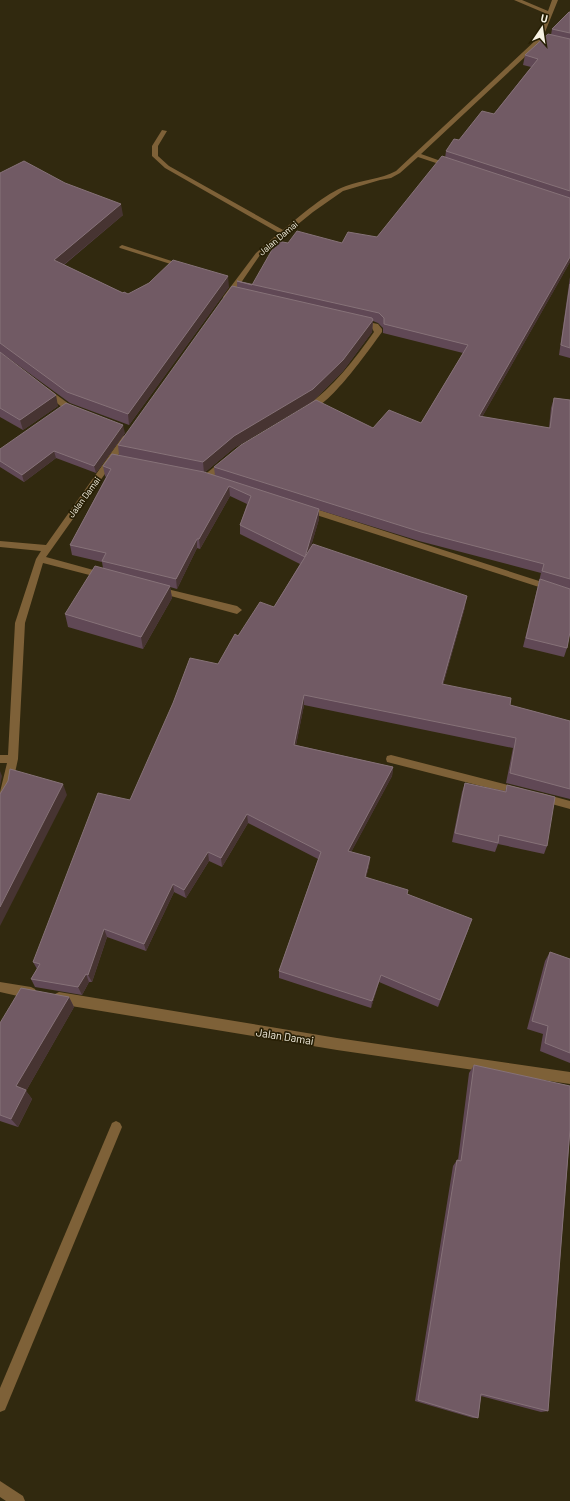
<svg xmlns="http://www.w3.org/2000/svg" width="570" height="1501" viewBox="0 0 570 1501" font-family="Barlow,sans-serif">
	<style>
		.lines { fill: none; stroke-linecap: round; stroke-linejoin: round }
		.street { fill: #7e6138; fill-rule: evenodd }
		.wall { fill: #604855; fill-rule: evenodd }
		.shaded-wall { fill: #473432 }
		.building { fill: #715a64; stroke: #867278 }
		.labels { text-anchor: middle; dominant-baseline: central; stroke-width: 3.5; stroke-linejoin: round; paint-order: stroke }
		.far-street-label { font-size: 9px; fill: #f7f2e3; stroke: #271f05 }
		.street-label { font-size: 11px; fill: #f7f2e3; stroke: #271f05 }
	</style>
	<rect width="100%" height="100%" fill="#31290f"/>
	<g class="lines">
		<g class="street">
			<path d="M514,0H522L548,11L552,0H558L543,37L546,39L570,44V48L542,41L421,154L452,165V167H448L418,157L400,173L391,178L380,180L343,191L313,212L260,255L230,299H224L223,297L256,253L279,233L165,168L152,156V146L162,130L167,131L158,146V156L169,166L283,230C300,216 326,193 346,186C362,180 381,179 396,171L538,38L537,37L547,14Z"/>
			<polygon points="122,245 184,265 186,266 180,267 120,248 119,247"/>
			<path d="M358,320L378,324L382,329V332C371,347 324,415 305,411V407C334,387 354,360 374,332L372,328L358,324Z"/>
			<polygon points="46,387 69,404 69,408 63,408 43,392 42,390"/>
			<polygon points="126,435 130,438 129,440 46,557 108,574 109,576 108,578 105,579 43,563 25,623 18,759 11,791 4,804 0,805 0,792 7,763 0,763 0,755 8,755 15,623 36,559 41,551 0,547 0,541 46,545 123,436"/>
			<polygon points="224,459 227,460 228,462 227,464 209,480 203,480 202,478 203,476"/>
			<polygon points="307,506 570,591 570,597 304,511 303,509 304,507"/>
			<polygon points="159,587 237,606 242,610 237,614 156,592 154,590"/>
			<polygon points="391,755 520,788 524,789 525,792 524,795 520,796 391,763 387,762 386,759 387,756"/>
			<polygon points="541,793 570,801 570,809 537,800 536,797 537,794"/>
			<polygon points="0,982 31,987 35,989 37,993 35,997 31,999 0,992"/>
			<polygon points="59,992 337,1038 570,1072 570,1084 337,1050 59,1004 55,1002 53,998 55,994"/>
			<polygon points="116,1121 120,1123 122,1127 5,1410 0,1412 0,1388 112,1123"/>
			<polygon points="0,1481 23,1496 25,1501 6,1501 0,1497"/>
		</g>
	</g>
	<g class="wall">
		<path d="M570,12V262L482,417L549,428L551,408L554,398L570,400V632L567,648L564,657L523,647L541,573L419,541L319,510V519L310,549L465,607L443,685L510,705L570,721V799L506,783L513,748L304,705L296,745L393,767L392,776L351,852L370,857L369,866L366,877L408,894L469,928L438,1007L379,982L371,1008L279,978V971L318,859L248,823L222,867L209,861L186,898L174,892L146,951L107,937L92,982H89L82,995L35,987L31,979L37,969L33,962L130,800L218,664L238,636L274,607L300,564L240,534V525L247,504L230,496L200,549L197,548L177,589L170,587L172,598L143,649L68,627L65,614L103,568L102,562L72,555L70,545L106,477L105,476L103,466L119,455L118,445L237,287V281L252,285L288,243H342L377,237L445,158L446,151L494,114L531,67L523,65L525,55L551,35L552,29ZM373,321L378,323L383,328V333L463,353L421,423L373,428L214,467L215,476L204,473L234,448L313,401L343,371L372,332Z"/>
		<polygon points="0,173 123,215 64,265 123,293 128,294 229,287 129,425 70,403 0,352"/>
		<polygon points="570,277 570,358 559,355"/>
		<polygon points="0,352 58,406 23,430 0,417"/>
		<polygon points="125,433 96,473 56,458 24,482 0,467 0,449"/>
		<polygon points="465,783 505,791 507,785 547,846 544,854 498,844 495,852 452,842 462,792"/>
		<polygon points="550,952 570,959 570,1063 540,1051 543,1034 527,1029 545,961"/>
		<polygon points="69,997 74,1007 26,1091 32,1099 18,1127 0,1121 0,1023"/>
		<polygon points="474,1065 570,1086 570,1134 548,1411 541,1412 481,1396 478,1418 473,1418 415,1401 453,1166 457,1160 458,1160 469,1073"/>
	</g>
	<g class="shaded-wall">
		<polygon points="121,204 123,215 56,271 54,260"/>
		<polygon points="570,257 570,262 477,426 479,416"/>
		<polygon points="228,276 229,287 129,425 128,414"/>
		<polygon points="373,320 372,332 343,371 313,401 234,448 204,473 203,462"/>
		<polygon points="56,395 58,406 23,430 20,420"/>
		<polygon points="123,425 125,433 96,473 94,466"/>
		<polygon points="54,451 56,458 24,482 22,475"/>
		<polygon points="229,486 230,496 200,549 199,539"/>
		<polygon points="319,509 319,519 305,567 305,557"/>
		<polygon points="197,539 197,548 177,589 176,579"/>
		<polygon points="170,586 172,598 143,649 141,637"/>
		<polygon points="467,596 465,607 440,695 442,684"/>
		<polygon points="304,695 304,705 294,755 294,745"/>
		<polygon points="393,767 392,776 347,860 348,851"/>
		<polygon points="0,771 2,776 0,786"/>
		<polygon points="63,784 67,795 0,926 0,907"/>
		<polygon points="247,814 248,823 222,867 221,858"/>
		<polygon points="208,852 209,861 186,898 184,890"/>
		<polygon points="370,857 369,866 364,886 365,877"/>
		<polygon points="173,884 174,892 146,951 144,944"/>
		<polygon points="104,929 107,937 92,982 88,975"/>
		<polygon points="86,974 89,982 82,995 78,987"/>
		<polygon points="381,975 379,982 371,1008 372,1001"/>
		<polygon points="69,997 74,1007 26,1091 32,1099 18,1127 11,1119 16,1086"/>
	</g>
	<g class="building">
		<polygon points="569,12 570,12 570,33 552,29"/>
		<polygon points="548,34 570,39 570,191 446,151 454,139 459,140 482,111 494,114 538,59 525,55"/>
		<polygon points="442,156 570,198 570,257 479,416 550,428 554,398 570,400 570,579 542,571 544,564 421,532 214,467 241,445 316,400 373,428 389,410 421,423 468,345 384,324 384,318 379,313 237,281 252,285 277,241 288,243 297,231 342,243 348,232 377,237"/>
		<polygon points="24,161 65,183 121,204 54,260 123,293 124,292 128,294 149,283 173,260 228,276 128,414 67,392 0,343 0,173"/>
		<polygon points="570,284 570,348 561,345"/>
		<polygon points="232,286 372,318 373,320 343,360 313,389 234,436 203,462 118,445"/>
		<polygon points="0,352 56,395 20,420 0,408"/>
		<polygon points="66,403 123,425 94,466 54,451 22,475 0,461 0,449"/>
		<polygon points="112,454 204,472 319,509 305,557 240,525 251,496 229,486 199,539 197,539 176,579 102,561 106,553 70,545 111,469 103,466"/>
		<polygon points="313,544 467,596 442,684 511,698 510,705 570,721 570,789 510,773 516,738 304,695 294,745 393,767 348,851 370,857 365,877 408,890 407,894 472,919 440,1000 381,975 372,1001 279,971 321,852 247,814 221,858 208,852 184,890 173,884 144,944 104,929 88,975 86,974 78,987 31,979 40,964 33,962 98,793 130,800 173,703 190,658 218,664 235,634 238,636 260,602 274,607"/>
		<polygon points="95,566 170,586 141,637 65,614"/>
		<polygon points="540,579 570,589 570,632 567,648 526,638"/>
		<polygon points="10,769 63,784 0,907 0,794 8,781"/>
		<polygon points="465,783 506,792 507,785 555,797 547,846 499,835 498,843 455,833"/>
		<polygon points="550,952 570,959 570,1053 545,1043 548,1026 532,1021"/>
		<polygon points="21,988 69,997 16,1086 26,1090 11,1119 0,1115 0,1023"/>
		<polygon points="474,1065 570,1086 570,1129 548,1411 481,1394 478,1418 418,1400 457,1160 461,1161"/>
	</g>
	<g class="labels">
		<g class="far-street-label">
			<text transform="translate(278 238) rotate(-40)">Jalan Damai</text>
			<text transform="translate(84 497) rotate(-54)">Jalan Damai</text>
		</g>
		<g class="street-label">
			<text transform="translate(285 1036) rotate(9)">Jalan Damai</text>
		</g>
	</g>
	<g transform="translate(542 28) rotate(13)" stroke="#271f05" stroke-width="3" paint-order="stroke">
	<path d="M0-3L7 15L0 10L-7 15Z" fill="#f7f2e3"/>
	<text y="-6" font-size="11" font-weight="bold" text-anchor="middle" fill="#f7f2e3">U</text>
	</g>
</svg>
